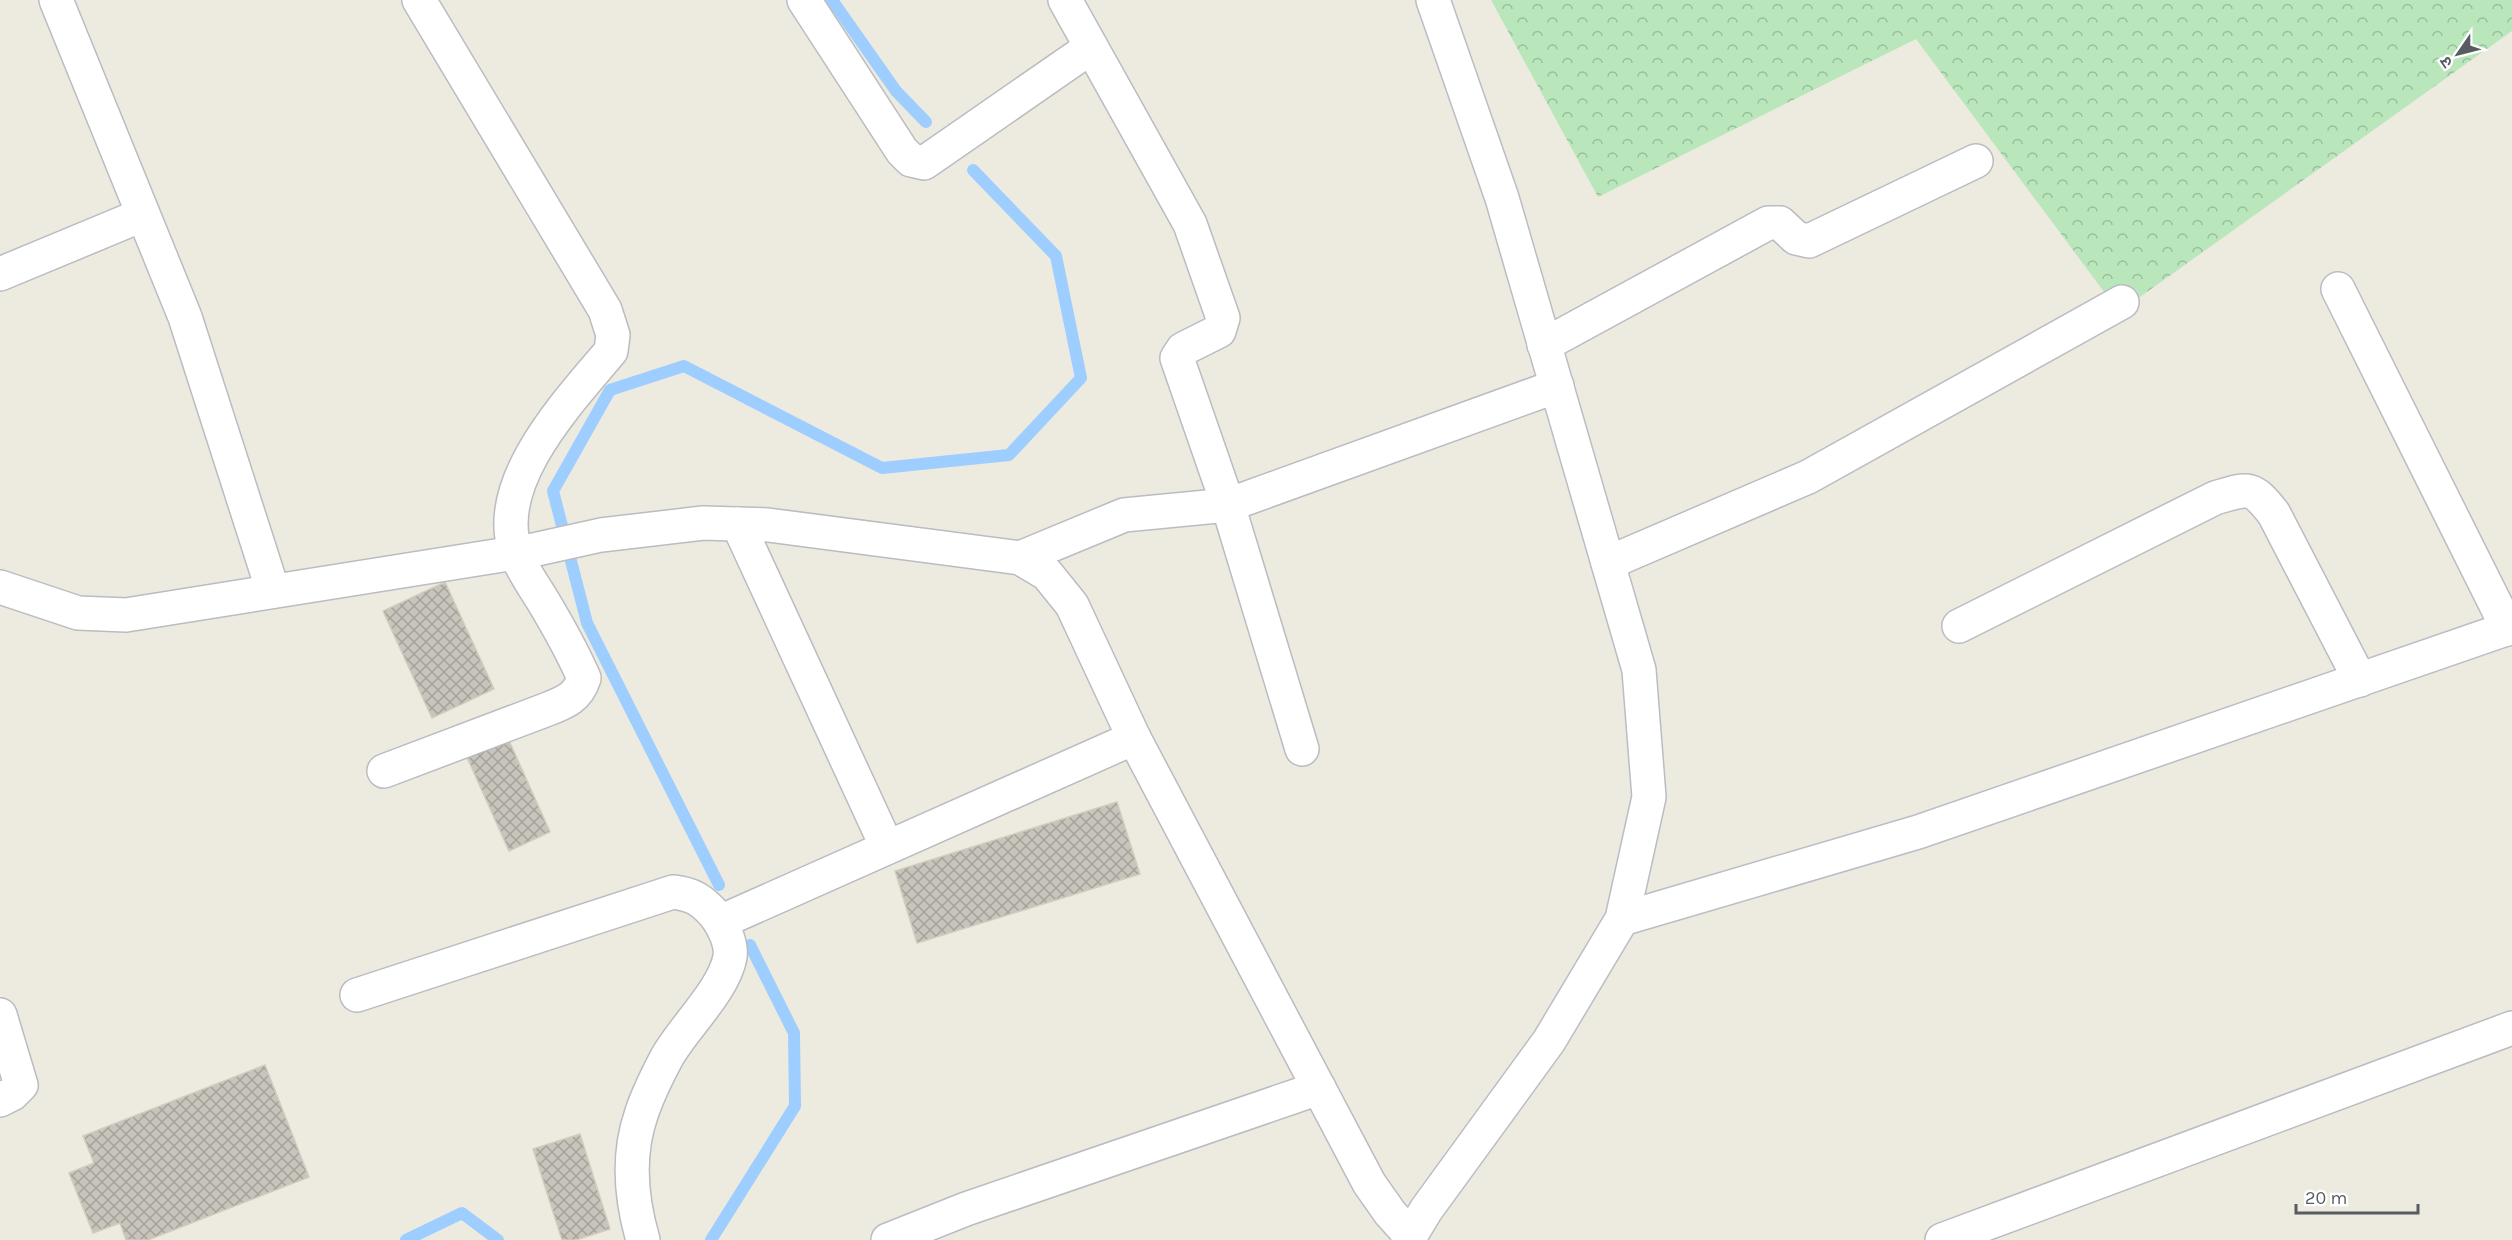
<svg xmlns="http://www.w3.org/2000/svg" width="2512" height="1240" viewBox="0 0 2512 1240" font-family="Karla,'Noto Sans Devanagari',sans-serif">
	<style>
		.forest { fill: url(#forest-crowns) }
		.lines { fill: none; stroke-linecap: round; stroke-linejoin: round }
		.stream { stroke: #9dceff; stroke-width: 12 }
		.building { fill: url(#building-cross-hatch); stroke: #d2ccbd; stroke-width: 1.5 }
		.street-casing { stroke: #babcc2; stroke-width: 36 }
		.secondary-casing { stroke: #babdc5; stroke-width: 36 }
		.street { stroke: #fff; stroke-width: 33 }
		.secondary { stroke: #fff; stroke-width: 33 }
	</style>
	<defs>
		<pattern id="forest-crowns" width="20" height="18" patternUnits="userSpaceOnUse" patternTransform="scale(1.5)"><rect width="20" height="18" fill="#b9e7bb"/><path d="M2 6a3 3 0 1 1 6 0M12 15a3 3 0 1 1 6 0" fill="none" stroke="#99be9b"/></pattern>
		<pattern id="building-cross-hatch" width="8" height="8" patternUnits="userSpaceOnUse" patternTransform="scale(1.5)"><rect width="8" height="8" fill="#c8c4bc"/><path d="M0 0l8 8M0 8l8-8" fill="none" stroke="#a5a29c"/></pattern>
	</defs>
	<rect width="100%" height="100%" fill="#edebdf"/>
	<polygon class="forest" points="1491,0 2512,0 2512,31 2119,312 1916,39 1598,197"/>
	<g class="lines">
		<g class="stream">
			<polyline points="832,0 896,91 926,122"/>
			<polyline points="719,885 587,623 553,491 610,390 684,366 882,468 1009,455 1081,378 1056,256 973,170"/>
			<polyline points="406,1240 462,1213 498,1240"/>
			<polyline points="711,1240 795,1106 794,1033 750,945"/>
		</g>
	</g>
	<g class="building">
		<polygon points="445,582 494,689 432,718 383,611"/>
		<polygon points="507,736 550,832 509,851 466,755"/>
		<polygon points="1117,802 1140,874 917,943 895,871"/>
		<polygon points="265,1065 309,1177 148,1240 126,1240 120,1223 93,1233 69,1173 94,1163 83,1136"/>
		<polygon points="580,1134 610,1229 576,1240 562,1240 533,1149"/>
	</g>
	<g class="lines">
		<g class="street-casing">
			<g id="street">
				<polyline points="56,0 185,317 273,591"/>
				<polyline points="804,0 902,151 911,160 924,163 1090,48"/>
				<polyline points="1065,0 1190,224 1223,318 1219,331 1183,349 1177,358 1228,505 1302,749"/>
				<polyline points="0,274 142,215"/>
				<polyline points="2338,289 2508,629"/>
				<polyline points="1544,345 1768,223 1780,223 1796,238 1809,241 1976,161"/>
				<polyline points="738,524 887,847"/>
				<polyline points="1020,558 1124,515 1228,505 1557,386"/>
				<polyline points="1608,563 1808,477 2122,302"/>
				<polyline points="0,587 78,613 126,615 533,550 601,535 703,523 768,525 1020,558 1047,574 1072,605 1134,738 1369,1183 1390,1213 1410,1235"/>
				<path d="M1959,626L2215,498C2248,488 2252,485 2274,514L2360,680"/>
				<path d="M384,771L548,709C566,702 578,697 584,678C572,651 558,626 543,601C534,586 522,570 516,553C490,483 570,400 611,351L613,335L605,310L419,0"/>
				<polyline points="720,922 1134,738"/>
				<path d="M357,995L673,892C692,894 702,900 715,915C723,925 732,943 730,957C724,990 684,1027 667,1057C658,1074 647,1096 641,1115C627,1156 631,1199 643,1240"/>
				<polyline points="0,1015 21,1085 12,1094 0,1100"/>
				<polyline points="888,1240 966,1209 1319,1088"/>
				<polyline points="1942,1240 2512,1028"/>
			</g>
		</g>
		<g class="secondary-casing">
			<g id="secondary">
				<polyline points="1622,919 1918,832 2512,627"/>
				<polyline points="1408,1240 1426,1210 1549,1041 1622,919 1649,797 1639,670 1502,198 1433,0"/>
			</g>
		</g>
		<use href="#street" class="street"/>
		<use href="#secondary" class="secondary"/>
	</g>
	<g transform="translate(2458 54) rotate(235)" stroke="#ffffff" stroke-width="4.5" paint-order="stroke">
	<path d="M0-4.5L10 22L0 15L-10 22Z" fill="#585c62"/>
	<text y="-9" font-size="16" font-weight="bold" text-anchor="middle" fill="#585c62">उ</text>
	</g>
	<path d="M2296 1204v9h122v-9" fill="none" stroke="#585c62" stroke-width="3"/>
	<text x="2305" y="1204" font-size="18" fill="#585c62" stroke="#ffffff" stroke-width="4.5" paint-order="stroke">20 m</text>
</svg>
